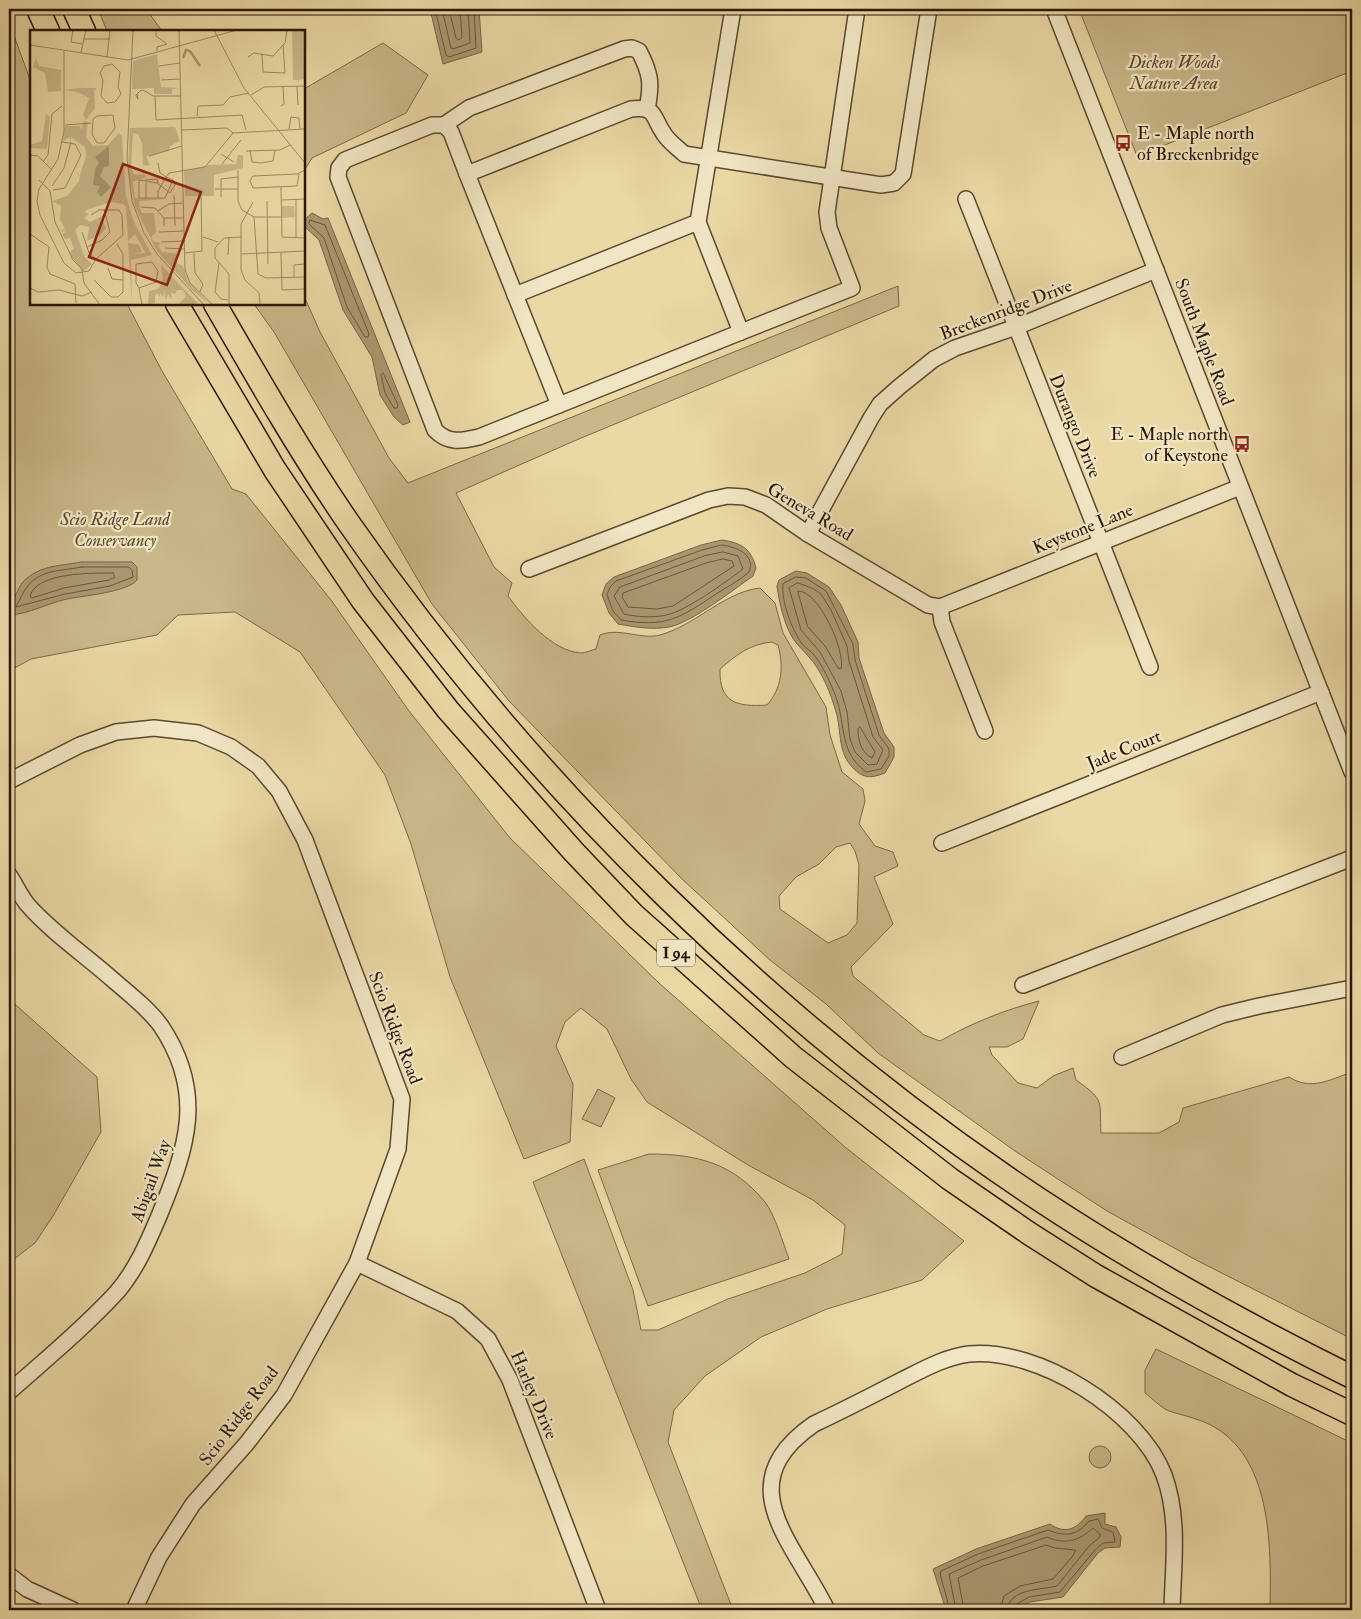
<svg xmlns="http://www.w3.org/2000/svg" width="1361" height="1619" viewBox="0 0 1361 1619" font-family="'IM FELL Double Pica',serif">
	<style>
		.green { fill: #c9b88a; stroke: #7a6848; fill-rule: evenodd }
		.water { fill: #a9976f; stroke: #766445 }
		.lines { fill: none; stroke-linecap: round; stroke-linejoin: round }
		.shore { stroke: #6a573a; stroke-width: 1 }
		.minor-casing { stroke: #5a482e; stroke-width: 18 }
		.highway-casing { stroke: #2a1706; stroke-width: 25 }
		.minor { stroke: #f1e6c4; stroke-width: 15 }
		.highway { stroke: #ead9a5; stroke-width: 22 }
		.labels { text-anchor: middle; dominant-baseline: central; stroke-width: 4.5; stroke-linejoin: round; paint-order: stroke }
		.shield { fill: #f1e6c4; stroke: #66553f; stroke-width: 1 }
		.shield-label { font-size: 16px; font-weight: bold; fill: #2a1706 }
		.park-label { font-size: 18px; font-style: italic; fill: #5a472e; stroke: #f1e6c4 }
		.poi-label { font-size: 18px; fill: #2a1706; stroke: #f1e6c4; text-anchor: start }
		.street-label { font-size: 18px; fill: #2a1706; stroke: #f1e6c4 }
		.inset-river { fill: none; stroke: #a9976f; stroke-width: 2.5 }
		.inset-road { fill: none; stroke: #9d8b65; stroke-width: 1 }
		.view { fill: #8f2418; fill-opacity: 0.15; stroke: #8f2418; stroke-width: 2.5 }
		.inset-edge { fill: none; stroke: #2a1706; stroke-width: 2.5 }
	</style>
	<rect width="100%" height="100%" fill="#ead9a5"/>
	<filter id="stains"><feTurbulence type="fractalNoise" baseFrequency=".004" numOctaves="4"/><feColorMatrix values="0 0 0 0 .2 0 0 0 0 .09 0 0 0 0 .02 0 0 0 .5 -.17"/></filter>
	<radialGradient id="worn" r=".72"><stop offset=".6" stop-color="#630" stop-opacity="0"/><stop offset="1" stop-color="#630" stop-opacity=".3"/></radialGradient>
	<g class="green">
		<polygon points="98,9 146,9 162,31 107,31"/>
		<polygon points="1079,9 1352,9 1352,71 1137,156"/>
		<polygon points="9,22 31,82 31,304 127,304 162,371 232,489 246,494 331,600 409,711 510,838 660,984 845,1147 964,1241 922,1280 827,1309 761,1337 705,1376 674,1410 668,1442 733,1610 702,1610 533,1182 584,1159 633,1290 641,1330 658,1330 728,1299 805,1273 842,1254 845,1225 813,1200 748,1165 647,1102 631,1079 607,1029 581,1008 565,1022 556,1046 573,1084 570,1142 524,1159 450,977 411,844 385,775 300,652 235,612 178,615 157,635 31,659 9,671"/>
		<polygon points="383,43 428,75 406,113 312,158 304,171 304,89"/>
		<path d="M898,286L899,306L574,441L456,493L494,567L512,583L508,596C524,618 552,651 581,653C586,653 591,650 596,649L600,635C620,627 640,640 660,635C696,625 724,592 760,588L775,603L783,633L826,707L830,735L842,772L863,789L865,801L859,824L875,846L893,852L898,866L874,877L893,924L851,967L853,976L924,1035L940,1041C972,1023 1004,1010 1039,1001L1023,1039L1007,1047H989L992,1055L1018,1083L1037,1088L1053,1076L1073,1068L1076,1080C1106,1101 1099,1101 1101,1133H1159L1179,1122L1183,1108L1289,1077C1311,1091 1329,1080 1352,1072V1339L1198,1261L1107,1211L1015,1151L878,1053L826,1004L770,960L682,879L509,701L432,604L274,332L254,304H304V296L320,332L389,458L408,483ZM772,642L778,645C784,667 782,688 767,705C737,707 719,703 720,669C736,655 750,644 772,642ZM850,843L855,851L859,865L857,923L847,935L828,943L780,909L779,896L796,877L819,864L836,847Z"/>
		<polygon points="9,999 97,1077 101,1132 53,1216 35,1243 9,1263"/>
		<polygon points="598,1089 615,1098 601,1127 582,1119"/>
		<path d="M649,1154C697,1154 733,1163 765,1202C775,1215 783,1243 789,1259L648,1306L598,1170Z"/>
		<path d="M1156,1349L1352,1443V1610H1270C1271,1551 1273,1463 1216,1428C1201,1419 1185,1416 1169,1411C1161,1408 1152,1398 1145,1393V1370Z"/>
		<circle cx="1100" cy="1457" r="11"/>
	</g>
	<g class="water">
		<polygon points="430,9 479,9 482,52 443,64"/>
		<polygon points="312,213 323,219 328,218 410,422 403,425 394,417 380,395 372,357 343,310 319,240 304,226 304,220"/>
		<path d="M722,540C741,543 751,548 756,568L753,576C733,590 691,623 669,627C652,630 635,627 618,624L609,613L602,595L606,584L614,577L701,545Z"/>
		<path d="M81,562H132L137,567V580C128,592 82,596 67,599C48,603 29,614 10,615L9,604C17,597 18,585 26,579C42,565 61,566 81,562Z"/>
		<path d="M796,571L807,573L829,587L841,605L858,642L859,658L884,733L894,747V757L885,773C872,778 864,779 854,769C837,753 842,732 836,712C831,694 822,671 809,657C803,650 797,645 792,637C784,623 779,602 777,586L779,580Z"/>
		<path d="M1105,1513V1524L1116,1527L1121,1537L1120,1547L1105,1548L1098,1553L1063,1597L1030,1602L1015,1610H946L933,1569L976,1549L1050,1524C1064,1534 1076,1530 1086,1516Z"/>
	</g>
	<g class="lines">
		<g class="shore">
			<polyline points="435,9 446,55 449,57 476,48 474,9"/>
			<polyline points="442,9 451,48 453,49 470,43 468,9"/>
			<polyline points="449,9 456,38 459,40 462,37 460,9"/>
			<polygon points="310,220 325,225 369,334 368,337 365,337 347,307 324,238 309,224"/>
			<polygon points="383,373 398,405 397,408 394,408 385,393 381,375"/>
			<path d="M722,545C736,547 756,554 749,572C739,581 727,587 716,594C680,618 666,628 621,620L613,611L607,595L610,587L616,581L702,550Z"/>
			<path d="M723,552L738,556L743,569C727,581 685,612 666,615C653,618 637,617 624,614L614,596L620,587L704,556Z"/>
			<polygon points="723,559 732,561 734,566 673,606 657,609 628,607 622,597 623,593 706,563"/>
			<path d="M82,567H129L132,570L133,577L110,586L65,594L16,607C17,603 20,601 21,597C34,569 55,572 82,567Z"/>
			<path d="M113,573L115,577L109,580L64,588L32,598L30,596C37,572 92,573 113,573Z"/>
			<path d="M796,577L806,578L826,591L853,644L855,660L879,735L889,749V756L881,769L866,772C837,750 847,722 834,692C829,680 823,666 814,655C811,651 807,649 803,645C792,631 781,601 783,584Z"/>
			<polygon points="798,583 812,588 821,594 831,610 847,646 849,661 873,737 883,750 877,764 868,765 855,752 850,739 847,712 841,691 820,652 801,630 789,588"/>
			<path d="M798,591C819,590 846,652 841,669L838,668L825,646L808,627Z"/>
			<path d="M860,727L875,752L872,758C861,753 858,740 858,729Z"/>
			<path d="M950,1610L940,1574L941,1571L978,1554L1048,1530C1065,1537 1077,1536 1089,1521L1098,1519L1102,1528L1113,1532L1115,1542L1103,1543L1095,1550L1060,1592L1029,1597L1015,1605L1014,1610"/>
			<path d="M956,1610L949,1574L981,1560L1047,1537C1065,1545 1079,1541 1093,1528L1100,1534V1537L1089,1546L1057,1586C1042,1590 1009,1588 1007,1610"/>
			<polyline points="964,1610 958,1578 983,1566 1046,1545 1055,1548 1076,1550 1072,1557 1053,1579 1020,1586 1004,1596 1000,1610"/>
		</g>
		<g class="minor-casing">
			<g id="minor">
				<polyline points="733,9 698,222 741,332 852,288 829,228 827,212 857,9"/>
				<polyline points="1054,9 1352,772"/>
				<path d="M444,125L469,108L624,49L632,48L639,51C651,74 652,84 647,109"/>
				<polyline points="467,174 559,405"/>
				<polyline points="966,199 1150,667"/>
				<polyline points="515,295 698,222"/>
				<path d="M741,332L479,437C462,441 448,444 435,430L338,177L339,168L345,160L432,125H444L451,132L467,174L631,109C657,106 652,117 664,134C669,142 678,148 684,154L881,185L894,183L903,174L929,9"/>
				<polyline points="808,534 871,418 880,404 899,387 934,359 955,348 1016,327 1156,270"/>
				<polyline points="529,569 709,500 728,496 745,497 766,505 808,534 928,605 940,607"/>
				<polyline points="940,607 1240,487"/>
				<polyline points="940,607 942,622 985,731"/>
				<polyline points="9,781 80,745 116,732 154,728 198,733 231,747 258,766 279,791 305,840 402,1099 398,1149 357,1263 284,1395 247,1443 193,1504 159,1557 134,1610"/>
				<polyline points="942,843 1321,692"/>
				<path d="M9,875C15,884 20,895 27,904C49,930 86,956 112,979C128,993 149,1009 161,1026C206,1093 187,1148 159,1216C148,1242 136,1270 117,1292C84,1328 45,1360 9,1392"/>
				<polyline points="1023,985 1352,858"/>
				<polyline points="1122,1057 1222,1015 1259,1006 1352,988"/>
				<polyline points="357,1263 457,1311 488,1339 510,1380 598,1610"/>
				<polyline points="9,1575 27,1589 73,1610"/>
				<path d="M827,1610C794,1542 727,1484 814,1424C844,1410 873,1395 902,1380C924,1369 945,1357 969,1354C1037,1347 1140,1411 1164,1475C1180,1518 1173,1566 1172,1610"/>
			</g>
		</g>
		<g class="highway-casing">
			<g id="highway">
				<polyline points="38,9 48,31"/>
				<polyline points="74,9 84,31"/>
				<polyline points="177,304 275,470 363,601 448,710 574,852 634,915 793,1057 950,1179 1030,1234 1096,1276 1292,1385 1352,1414"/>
				<path d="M215,304C257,377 300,452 348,522C531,785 773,1023 1040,1200C1140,1266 1245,1324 1352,1377"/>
			</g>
		</g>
		<use href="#minor" class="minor"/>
		<use href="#highway" class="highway"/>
	</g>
	<defs>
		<g id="bus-bare" transform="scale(1.35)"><path d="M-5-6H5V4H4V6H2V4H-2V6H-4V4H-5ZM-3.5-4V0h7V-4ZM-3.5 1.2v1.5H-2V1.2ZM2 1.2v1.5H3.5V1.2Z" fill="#8f2418" stroke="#f1e6c4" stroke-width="2.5" paint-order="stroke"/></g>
	</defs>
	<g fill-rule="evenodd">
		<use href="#bus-bare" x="1123" y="143"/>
		<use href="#bus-bare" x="1242" y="444"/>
	</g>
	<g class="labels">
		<rect class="shield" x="657" y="939.5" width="38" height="27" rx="4"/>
		<g class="shield-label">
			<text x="676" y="953">I 94</text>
		</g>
		<g class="park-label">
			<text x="1174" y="62">Dicken Woods<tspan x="1174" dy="21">Nature Area</tspan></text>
			<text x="115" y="519">Scio Ridge Land<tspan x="115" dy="21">Conservancy</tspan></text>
		</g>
		<g class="poi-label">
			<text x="1137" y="133">E - Maple north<tspan x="1137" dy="21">of Breckenbridge</tspan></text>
			<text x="1228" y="434" text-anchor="end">E - Maple north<tspan x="1228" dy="21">of Keystone</tspan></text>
		</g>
		<g class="street-label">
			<text transform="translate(1006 310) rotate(-21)">Breckenridge Drive</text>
			<text transform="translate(1204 342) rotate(69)">South Maple Road</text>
			<text transform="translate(1075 426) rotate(68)">Durango Drive</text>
			<text transform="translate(810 512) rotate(31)">Geneva Road</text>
			<text transform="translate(1083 529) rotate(-22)">Keystone Lane</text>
			<text transform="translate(1124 750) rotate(-22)">Jade Court</text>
			<text transform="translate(395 1028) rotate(69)">Scio Ridge Road</text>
			<text transform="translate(151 1181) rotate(-70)">Abigail Way</text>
			<text transform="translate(534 1395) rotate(67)">Harley Drive</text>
			<text transform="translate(239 1416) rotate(-53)">Scio Ridge Road</text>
		</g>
	</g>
	<g transform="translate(30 30)">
		<rect width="275" height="275" fill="#ead9a5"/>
		<path d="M262,0H275V49L269,50V55L268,50H263ZM127,24L131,57L149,58L142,59V64H124V58L102,59L103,31ZM6,28L9,36L31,40V61L18,62L15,43L3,37ZM49,58H67L64,61L65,78L56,90L53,85L59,68L48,62L34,60ZM16,84L20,87L17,119L0,118V115L12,111ZM54,91L58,92L56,107L63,116L78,115L89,103L92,106L96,166L104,192L122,225L101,230L102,275L98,213L108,214L111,219L112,222L102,224L115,223V222L105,204L98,211L96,177L93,174L81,172L56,180L55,183L59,184L54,188L60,192L74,185L71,188L76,198L70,205L57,211L59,197L50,195L45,200L54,225L58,224L54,226L62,234L53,242L42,227L40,221L44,219L40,208L35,209L32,204L37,202L31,201L35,199L30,189L31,176L22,171L37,166L49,151L50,146L45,143L50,145L56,126L55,117L41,107V112L40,107L33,111L35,96H50L51,100ZM145,97L150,111L140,116L139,121L116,126L120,135L116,136L113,134L112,113L108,104L103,103L101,138L104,145L114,144L116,147L103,152L105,168L138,169L109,171L110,179L112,183H124L126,202L121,207L123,211L131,213L128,215L132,222L151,224L147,226V233L153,236L158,252L181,275L162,260L127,221L105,177L98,140L100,98ZM208,125H213V138L184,145V166H155L154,141L179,135L206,134ZM252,176H264L265,187L252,188ZM131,235L169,275H148L156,266L153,260H147L145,264L141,263L142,270L138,264L136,270L134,260L133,267L130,263L129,268L128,263L125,265V273L118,275L119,261L128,259L133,249Z" fill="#c9b88a"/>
		<path d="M79,116V136L74,137L70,146L81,157L71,167L67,162L70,156L63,155L65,139L69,133L65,127Z" fill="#a9976f"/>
		<path class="inset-river" d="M153,28L156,20L160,21L170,36"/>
		<path class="inset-road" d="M43,0L41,12L52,14M103,0L97,128L102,171L114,203L127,224L174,275M126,0V6L137,14L127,17V21M149,0L155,240L160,253L183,275M184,0L214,58L275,133M53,9H80M0,15L98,30L207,0M34,21V101L28,129L9,159L7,171L10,185L34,233L46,243L59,241L66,229L93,205L92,185L89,180H69L61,185M51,22L56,0M232,24L233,42L255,43L253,15M77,27L80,0M218,27L224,23L243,26L255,13L257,0M82,34L90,42L88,57L91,64L85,72L77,73L71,66L73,50L70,43L74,36ZM129,36L150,33M131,50L150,49M267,56L268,75M107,64L108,69L106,66V65L110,61L113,60L123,66H151M221,65L234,57L275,56M125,66L126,90L212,85L216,100M251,76L254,74L253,56M83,85L85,98L74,113H67L62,104L63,89L67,86ZM167,86L168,76L193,75L200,67L219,63M35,95L61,93M259,99L261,87L269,88L270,99M152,100L197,98L203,103M220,120L222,132L231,133L243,131L245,120M216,121L250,120L260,115M191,124L204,132M0,125L8,126L22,140M119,126L152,116M13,132L18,125L22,84L32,76M128,133L130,143L132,144L136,147L143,150L135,168H128V161L136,147L139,143L175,137L203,103L275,99M192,134L211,110M208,140V171L212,180L224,187H251M9,150L20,161M115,150L127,149L128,153M220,151L223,158L267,156L269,144M220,151L223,146L267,144L275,140M116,153V169M22,156L34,138L41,112M251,157L252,207L275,208M185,159H208M23,160L35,158L51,125L45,114L32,112M20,161L25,192L43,230L52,239L54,253L70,275M144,165L145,196M191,167V149L208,147M128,168H109V150L127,153L140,163L146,153L143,150M266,169V208M252,170L275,169M237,171L238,234M223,172L211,194V240L215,250L229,263L230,275M111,177L125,178L134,188V196M128,181L139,174L153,173M224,187L228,244L236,248L275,247M134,188H154M52,202L59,223L66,229M129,202L154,201M0,204L19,217L17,237L20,244L45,254L46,273M173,207L188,212M131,212L154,211M57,217L72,210L80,202L74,179M135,218L154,219M251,222L252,260L275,259M155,223L172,221L171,166M164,223L165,243L173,254L170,262M212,224L275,221M198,225L199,207M122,232L128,241L126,252L109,258L106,253V234ZM189,233L185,262L191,269L198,270M78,238L82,249L93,250M264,247V235L275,234M64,250L81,267H88L93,262V224L87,214M0,258L8,262L29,260L52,266L62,262M109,258L112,275M199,275V244L185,228V218L194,208L211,207"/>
		<path class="view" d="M93,134L171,162L137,255L59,227Z"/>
		<rect width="275" height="275" class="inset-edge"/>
	</g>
	<rect width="1361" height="1619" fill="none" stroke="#ead9a5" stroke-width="30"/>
	<rect x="10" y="10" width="1341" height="1599" fill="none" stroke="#2a1706" stroke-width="2.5"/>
	<rect x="15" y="15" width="1331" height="1589" fill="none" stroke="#2a1706"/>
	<rect width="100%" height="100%" filter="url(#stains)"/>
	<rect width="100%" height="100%" fill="url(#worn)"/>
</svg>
